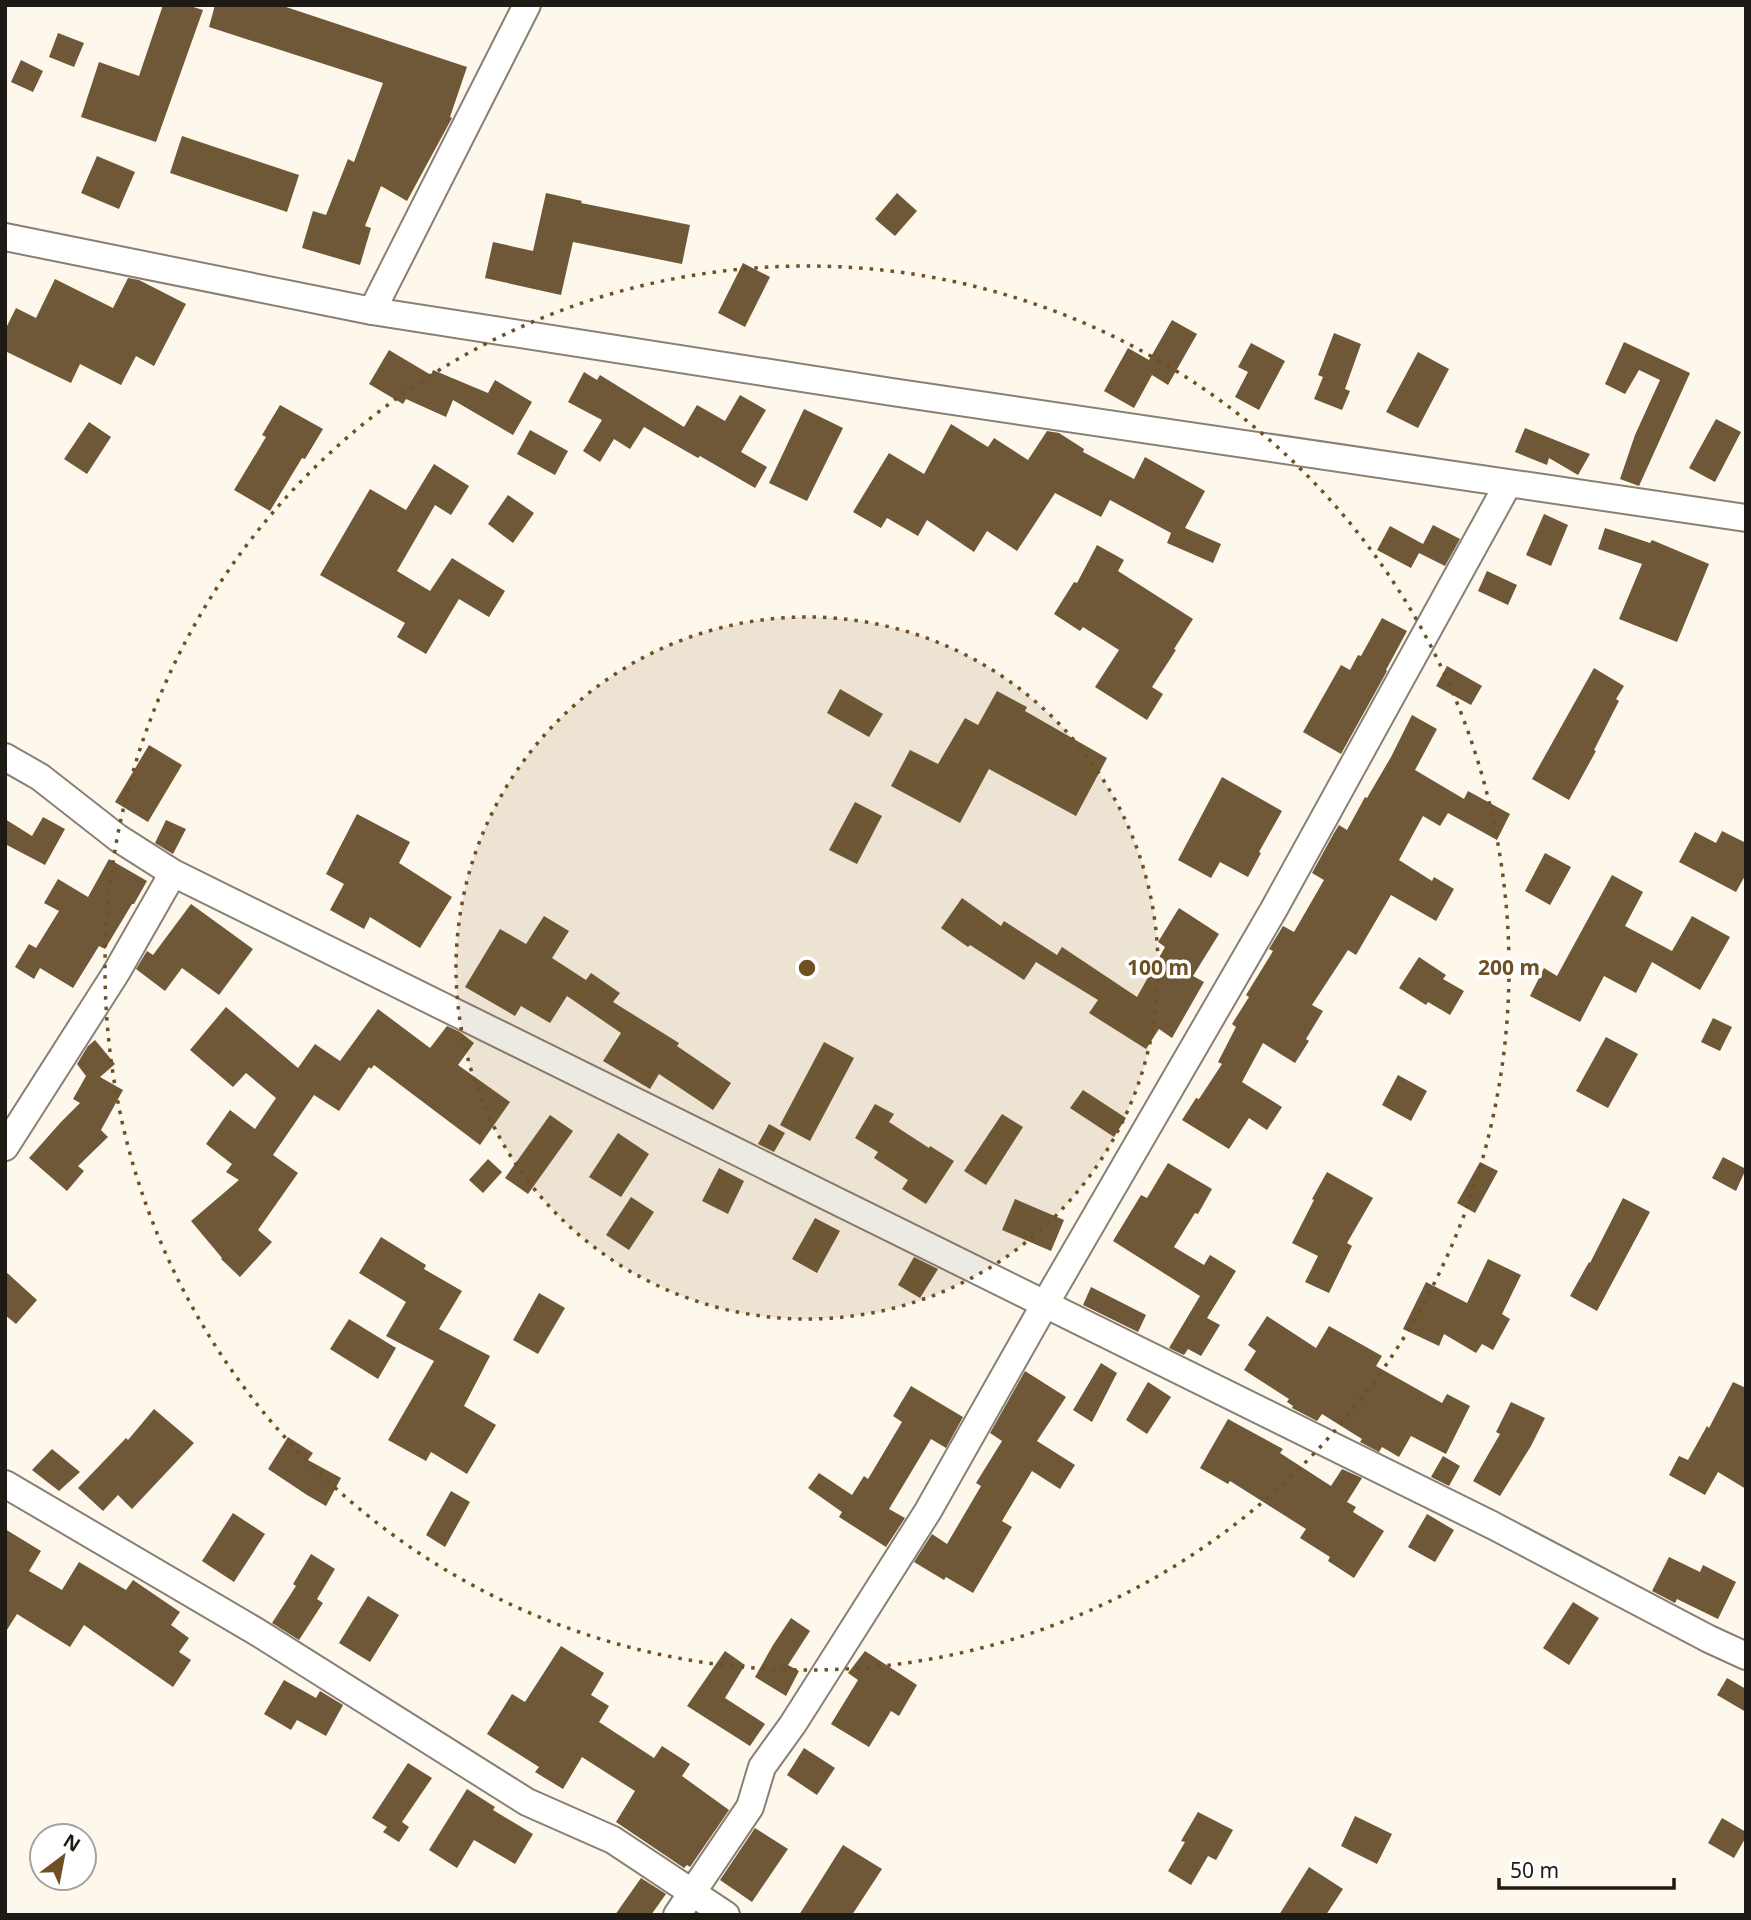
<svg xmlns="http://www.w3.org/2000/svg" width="1751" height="1920" viewBox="0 0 1751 1920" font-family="'Noto Sans',sans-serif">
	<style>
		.building { fill: #6e5837 }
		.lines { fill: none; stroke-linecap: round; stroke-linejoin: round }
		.minor-casing { stroke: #898074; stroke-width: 30 }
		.minor { stroke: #fff; stroke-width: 26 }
		.ring { fill: none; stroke: #6f5025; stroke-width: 3.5; stroke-dasharray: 3.5 7 }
		.centre { fill: #6f5025; stroke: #fff; stroke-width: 3.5 }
		.ring-label { font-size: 21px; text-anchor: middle; font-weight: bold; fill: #6f5025; stroke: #fff; stroke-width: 7; stroke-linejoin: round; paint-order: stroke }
	</style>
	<rect width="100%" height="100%" fill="#fef7ec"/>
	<g class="building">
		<polygon points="163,5 187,5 203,10 156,142 81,117 99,62 139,76"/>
		<polygon points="215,5 280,5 467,67 450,117 452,118 407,201 381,186 365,226 371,228 360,265 302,248 313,211 326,215 348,159 354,162 383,83 209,27"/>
		<polygon points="58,33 84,43 74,67 49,57"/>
		<polygon points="21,60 43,71 33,92 11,82"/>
		<polygon points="182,136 299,175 287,212 170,173"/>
		<polygon points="97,156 135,172 119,209 81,193"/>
		<polygon points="546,193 582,201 581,203 690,225 682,264 573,242 561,295 485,278 493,242 533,251"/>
		<polygon points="897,193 917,211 895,236 875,219"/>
		<polygon points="743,263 770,277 745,327 718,313"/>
		<polygon points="128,278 139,280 186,304 154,366 136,356 121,385 80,364 71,383 5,351 5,330 16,308 36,318 55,279 113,308"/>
		<polygon points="1172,320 1197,334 1168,385 1152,375 1134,408 1104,391 1128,348 1149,360"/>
		<polygon points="1334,333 1361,344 1345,389 1350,391 1342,410 1314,399 1323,377 1318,375"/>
		<polygon points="1624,342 1690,373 1639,486 1620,479 1635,435 1660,380 1639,370 1625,394 1605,384"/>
		<polygon points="1251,343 1285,361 1259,410 1235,397 1248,372 1238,367"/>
		<polygon points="389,350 431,375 433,370 488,393 495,380 532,402 513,435 453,400 446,417 406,399 403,404 369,384"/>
		<polygon points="1418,352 1449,369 1418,428 1386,412"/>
		<polygon points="584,372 597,380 600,375 684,427 697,405 725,421 740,395 766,410 741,452 767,467 755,488 700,456 698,458 644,427 630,449 614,439 600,462 583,451 602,420 568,402"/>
		<polygon points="280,405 323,429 305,459 302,458 270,511 234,490 266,437 262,435"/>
		<polygon points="804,409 843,428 807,501 769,483"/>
		<polygon points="1716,419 1741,432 1715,482 1689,468"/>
		<polygon points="89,422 111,437 87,474 64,459"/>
		<polygon points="951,424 988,447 994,438 1028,460 1047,431 1059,433 1084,449 1083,452 1134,479 1145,457 1205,491 1185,528 1221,544 1213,563 1167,543 1171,533 1110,500 1101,517 1055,493 1017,551 987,531 974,552 927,520 918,536 887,518 881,528 853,512 889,453 924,474"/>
		<polygon points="1525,428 1590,454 1578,475 1549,458 1547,465 1515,452"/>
		<polygon points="530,430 568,451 555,475 517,454"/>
		<polygon points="434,464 469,486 451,515 435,505 397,571 430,591 452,558 505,591 489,617 459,599 426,654 397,637 405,623 320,575 370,489 406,510"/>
		<polygon points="508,495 534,513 513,543 488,524"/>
		<polygon points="1544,514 1568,525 1551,566 1526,555"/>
		<polygon points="1433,525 1460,539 1445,566 1419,553 1411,568 1377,550 1390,526 1423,544"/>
		<polygon points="1605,528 1650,543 1652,540 1709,564 1677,642 1619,619 1642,564 1598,549"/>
		<polygon points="1097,545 1124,560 1118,571 1193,619 1174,649 1176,650 1152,687 1163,694 1147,720 1095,687 1119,650 1083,627 1080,631 1054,614 1074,582 1077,583"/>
		<polygon points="1487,571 1517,585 1508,605 1478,591"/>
		<polygon points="1382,618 1407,631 1386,670 1387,671 1341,754 1303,732 1341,665 1350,670 1358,655 1361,656"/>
		<polygon points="1447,666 1482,686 1471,705 1436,686"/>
		<polygon points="1594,668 1624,686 1616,699 1619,701 1594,750 1596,751 1569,800 1532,779"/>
		<polygon points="840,689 883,714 869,737 827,713"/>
		<polygon points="997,691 1027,707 1025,711 1107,758 1076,816 989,769 960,823 891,786 910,750 938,764 965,718 978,725"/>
		<polygon points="1412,715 1437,729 1415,770 1464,799 1468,791 1510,814 1497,840 1448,813 1440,826 1423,816 1399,860 1432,881 1434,877 1454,889 1436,921 1391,895 1356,955 1348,950 1312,1005 1323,1011 1306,1039 1309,1041 1295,1063 1263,1043 1242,1082 1282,1107 1267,1130 1249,1118 1229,1149 1182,1120 1196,1098 1199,1099 1222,1064 1218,1062 1236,1027 1232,1024 1249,997 1246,995 1273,951 1269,949 1283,926 1294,932 1324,880 1312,873 1334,833 1339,825 1347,830 1365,797 1367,798 1391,757"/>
		<polygon points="149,745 182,765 148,822 115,802"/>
		<polygon points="1222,777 1282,811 1259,852 1261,853 1248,877 1220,862 1211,878 1178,860"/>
		<polygon points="855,802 882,816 857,864 829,850"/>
		<polygon points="357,814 410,842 399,863 452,897 420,948 370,917 364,929 330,910 344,884 326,874"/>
		<polygon points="43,817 65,829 45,865 5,844 5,819 32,836"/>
		<polygon points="166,820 186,829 173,854 155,843"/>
		<polygon points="1722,831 1746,843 1746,874 1736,892 1679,862 1695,832 1716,843"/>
		<polygon points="1545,853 1571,867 1550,905 1525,891"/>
		<polygon points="109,859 147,881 134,904 132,904 105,949 99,946 73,988 40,968 34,979 15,967 29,944 36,948 59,911 44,903 58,879 88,897"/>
		<polygon points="1612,875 1643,892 1625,926 1672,951 1692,916 1730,937 1700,990 1652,962 1636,993 1604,976 1580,1022 1530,996 1544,968 1557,976"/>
		<polygon points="962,898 1001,926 1004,921 1057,955 1062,947 1137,997 1165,947 1158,942 1179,908 1219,934 1193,976 1204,982 1172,1038 1159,1029 1146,1049 1089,1013 1098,1000 1036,962 1024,980 970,945 968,947 941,928"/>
		<polygon points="191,904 253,949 219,995 182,968 165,991 136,969 147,951 153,955"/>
		<polygon points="544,916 569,931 552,958 586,980 591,973 620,993 613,1002 679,1043 677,1046 731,1083 713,1110 659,1074 650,1089 603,1061 621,1033 567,996 550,1023 521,1006 515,1016 465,987 500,929 526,944"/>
		<polygon points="1419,957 1446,975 1443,979 1464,991 1450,1015 1428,1002 1426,1005 1399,988"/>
		<polygon points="226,1007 298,1068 315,1044 340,1061 378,1009 430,1048 447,1026 460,1032 474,1043 458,1065 510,1102 480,1145 374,1065 371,1069 369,1067 339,1111 314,1095 273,1155 298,1173 258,1230 272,1242 240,1277 221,1259 222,1258 191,1221 239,1180 226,1172 232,1164 206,1144 230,1110 255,1129 276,1098 246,1073 233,1087 190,1050"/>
		<polygon points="1713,1018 1732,1027 1720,1051 1701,1042"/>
		<polygon points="1606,1037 1638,1054 1608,1108 1576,1091"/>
		<polygon points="95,1040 115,1064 100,1077 123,1090 101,1130 108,1137 78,1166 84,1171 67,1191 29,1158 61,1122 80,1103 73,1099 86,1076 77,1064 88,1046"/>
		<polygon points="824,1042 854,1058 810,1141 780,1125"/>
		<polygon points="1398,1075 1427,1091 1411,1121 1382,1105"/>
		<polygon points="1083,1090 1126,1118 1114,1137 1070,1108"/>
		<polygon points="875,1104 894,1114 889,1122 929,1148 930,1146 954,1161 926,1204 902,1189 908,1180 874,1158 878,1152 855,1138"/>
		<polygon points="1002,1114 1023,1127 986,1185 964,1171"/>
		<polygon points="550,1115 573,1131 528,1194 505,1178"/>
		<polygon points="769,1124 785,1133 774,1152 758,1144"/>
		<polygon points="618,1133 649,1154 621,1197 589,1177"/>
		<polygon points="1723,1157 1746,1169 1736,1191 1712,1178"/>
		<polygon points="488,1159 502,1172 483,1193 469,1180"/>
		<polygon points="1480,1162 1498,1171 1475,1213 1457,1203"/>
		<polygon points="1168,1163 1212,1189 1198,1214 1195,1213 1174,1247 1204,1265 1210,1255 1236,1271 1207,1318 1220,1325 1201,1356 1188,1349 1184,1355 1169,1348 1200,1296 1113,1241 1141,1195 1147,1198"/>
		<polygon points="719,1168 744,1181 728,1214 702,1201"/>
		<polygon points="1327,1172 1373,1198 1347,1243 1352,1246 1329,1293 1305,1282 1318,1256 1292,1243 1314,1200 1312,1199"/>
		<polygon points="631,1197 654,1212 629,1250 606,1235"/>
		<polygon points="1623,1198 1650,1212 1597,1311 1570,1296 1589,1262 1590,1263"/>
		<polygon points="1015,1199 1064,1220 1051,1251 1002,1230"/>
		<polygon points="815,1218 840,1231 817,1273 792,1259"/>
		<polygon points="381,1237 426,1265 424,1269 462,1291 439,1329 490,1356 464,1406 496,1425 467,1474 431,1452 426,1461 388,1440 434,1361 386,1336 406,1302 359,1273"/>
		<polygon points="914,1257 938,1269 920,1298 898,1285"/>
		<polygon points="1488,1259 1521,1275 1502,1314 1510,1319 1493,1350 1482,1344 1476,1353 1444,1334 1439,1346 1403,1329 1426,1282 1467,1303"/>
		<polygon points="5,1271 37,1300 16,1324 5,1315"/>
		<polygon points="1091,1287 1146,1315 1138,1332 1083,1305"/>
		<polygon points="539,1293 565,1308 538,1354 513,1340"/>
		<polygon points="1267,1316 1316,1348 1329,1326 1382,1356 1376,1366 1442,1403 1447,1394 1470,1406 1446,1454 1411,1436 1399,1457 1382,1447 1379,1452 1360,1442 1362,1439 1322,1414 1317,1421 1292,1408 1293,1406 1287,1402 1289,1399 1244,1370 1256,1351 1248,1345"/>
		<polygon points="349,1319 396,1348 378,1379 330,1349"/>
		<polygon points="1101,1363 1117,1373 1092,1422 1073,1410"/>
		<polygon points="1025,1371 1066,1397 1037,1441 1075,1465 1060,1489 1032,1471 1002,1521 1012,1527 973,1593 946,1577 944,1580 914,1562 932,1534 947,1544 981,1486 976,1483 1002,1441 990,1433"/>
		<polygon points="1148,1382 1171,1397 1147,1434 1126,1420"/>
		<polygon points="1733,1382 1746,1388 1746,1489 1718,1472 1705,1495 1669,1475 1679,1456 1688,1460 1707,1426 1709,1428"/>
		<polygon points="911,1386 963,1417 946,1448 931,1439 889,1509 905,1518 886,1547 839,1517 842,1512 808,1488 819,1473 852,1495 864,1476 868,1479 902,1422 893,1416"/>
		<polygon points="1511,1402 1545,1418 1531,1446 1500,1496 1473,1481 1500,1434 1496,1432"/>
		<polygon points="154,1409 194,1443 132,1509 118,1495 103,1511 78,1488 126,1438 128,1440"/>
		<polygon points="1228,1419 1283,1449 1280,1453 1331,1486 1342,1469 1362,1478 1347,1502 1356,1507 1353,1512 1384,1531 1354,1578 1328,1561 1330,1557 1300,1538 1306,1529 1230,1481 1228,1484 1200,1468"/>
		<polygon points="288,1437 313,1453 308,1460 341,1478 326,1506 307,1495 268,1469"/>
		<polygon points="52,1449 80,1472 59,1491 32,1470"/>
		<polygon points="1443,1456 1460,1466 1449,1486 1431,1477"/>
		<polygon points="451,1491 470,1502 445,1547 426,1535"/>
		<polygon points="233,1513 265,1534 234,1582 202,1561"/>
		<polygon points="1427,1514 1454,1530 1435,1562 1408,1547"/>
		<polygon points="5,1529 41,1551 29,1571 62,1590 79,1562 126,1590 133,1580 180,1612 171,1625 189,1638 179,1652 191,1660 173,1687 84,1625 70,1647 17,1614 5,1633"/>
		<polygon points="311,1554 335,1569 317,1599 323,1603 299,1640 272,1623 296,1586 293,1584"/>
		<polygon points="1669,1557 1700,1572 1703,1565 1736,1582 1718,1619 1677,1599 1675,1603 1652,1591"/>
		<polygon points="368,1596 399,1615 370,1662 339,1643"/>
		<polygon points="1573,1602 1599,1618 1569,1665 1543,1648"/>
		<polygon points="791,1618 810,1631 788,1665 799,1671 786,1696 755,1677 773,1645"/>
		<polygon points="561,1646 604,1673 591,1695 609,1706 599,1722 654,1758 662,1746 690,1764 682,1776 729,1810 690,1867 687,1865 684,1868 616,1822 635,1791 582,1757 563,1789 535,1772 539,1767 487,1734 512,1694 525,1702"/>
		<polygon points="725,1651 745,1665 725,1698 765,1724 750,1746 687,1706"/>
		<polygon points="865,1651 917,1685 899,1716 891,1711 869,1747 831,1724 858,1680 848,1673"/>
		<polygon points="1727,1678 1746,1689 1746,1712 1717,1695"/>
		<polygon points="284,1680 316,1698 320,1691 343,1705 326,1736 297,1720 291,1730 264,1714"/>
		<polygon points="804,1748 835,1768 817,1795 787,1775"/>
		<polygon points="408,1763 432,1778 402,1822 409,1827 399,1842 383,1832 387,1827 372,1818"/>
		<polygon points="467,1789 495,1807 493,1810 533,1834 515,1864 474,1840 457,1868 429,1850"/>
		<polygon points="1198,1812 1233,1830 1216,1860 1208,1856 1191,1885 1168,1871 1185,1842 1181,1841"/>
		<polygon points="1355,1816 1392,1834 1377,1864 1341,1846"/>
		<polygon points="1722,1818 1746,1832 1746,1837 1734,1858 1708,1843"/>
		<polygon points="755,1828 788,1849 752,1902 720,1880"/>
		<polygon points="843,1845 882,1869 852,1915 799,1915"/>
		<polygon points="1309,1867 1343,1889 1326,1915 1279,1915"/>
		<polygon points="641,1878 666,1894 651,1915 615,1915"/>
	</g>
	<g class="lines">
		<g class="minor-casing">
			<g id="minor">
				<polyline points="5,237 372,311 892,392 1746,518"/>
				<polyline points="372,311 527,5"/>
				<polyline points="5,757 40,777 118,838 173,873 1492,1525 1709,1639 1746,1656"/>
				<polyline points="5,1147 116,973 173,873"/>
				<polyline points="5,1484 257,1632 527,1802 613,1840 726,1915"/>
				<polyline points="677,1915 750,1807 762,1767 793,1724 928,1511 1045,1304 1274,909 1508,484"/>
			</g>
		</g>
		<use href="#minor" class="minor"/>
	</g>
	<circle cx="807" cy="968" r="351" fill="#6f5025" fill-opacity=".12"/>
	<g class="ring">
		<circle cx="807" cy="968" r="351"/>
		<circle cx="807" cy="968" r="702"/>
	</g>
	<circle cx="807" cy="968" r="10" class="centre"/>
	<g class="ring-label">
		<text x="1158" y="975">100 m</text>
		<text x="1509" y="975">200 m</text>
	</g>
	<rect width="1751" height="1920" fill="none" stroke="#1e1a15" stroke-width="14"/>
	<g transform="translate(63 1857) rotate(32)"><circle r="33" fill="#ffffff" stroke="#a5a3a1" stroke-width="2"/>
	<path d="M0-5L12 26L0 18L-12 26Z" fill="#6f5025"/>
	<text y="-10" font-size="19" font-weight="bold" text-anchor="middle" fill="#1e1a15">N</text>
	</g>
	<path d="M1499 1878v10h175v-10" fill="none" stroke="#1e1a15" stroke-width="3.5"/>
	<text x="1510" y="1878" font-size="21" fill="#1e1a15" stroke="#ffffff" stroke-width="5" paint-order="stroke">50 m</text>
</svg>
